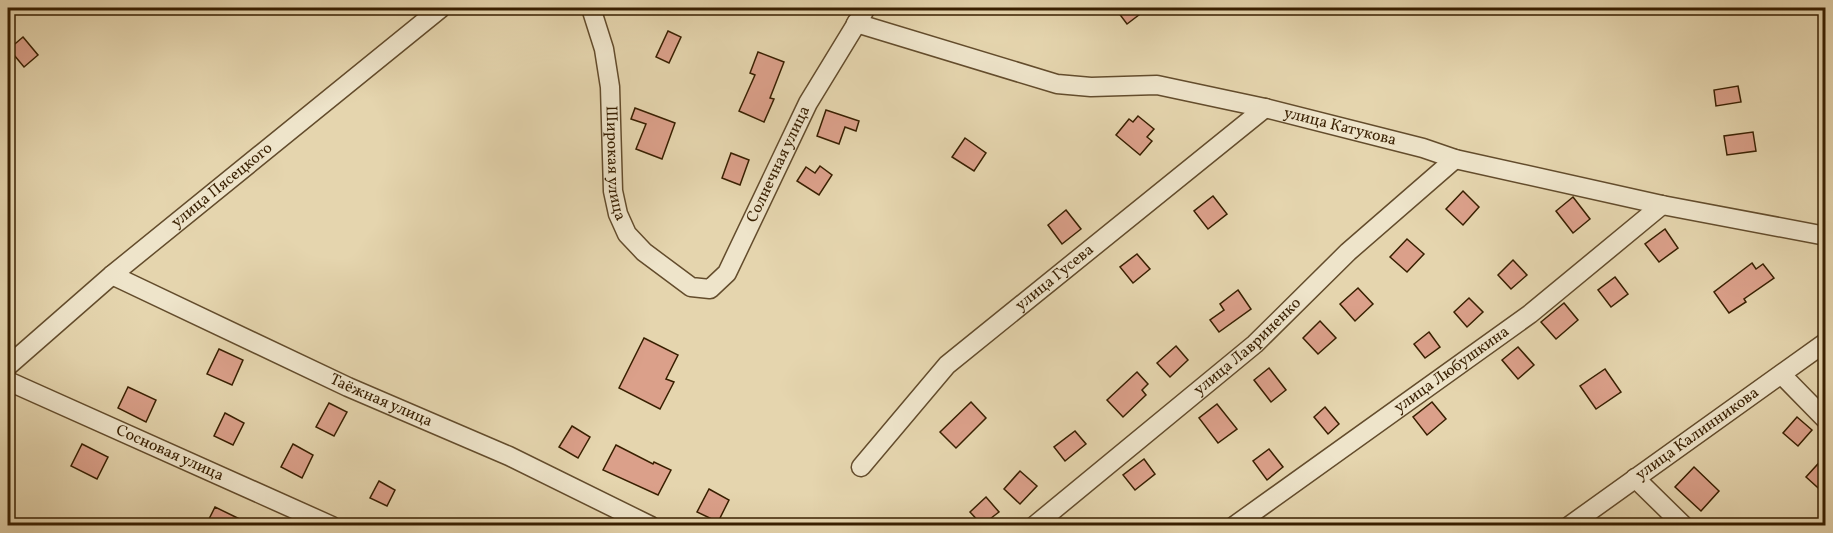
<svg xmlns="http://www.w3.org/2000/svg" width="1833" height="533" font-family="Vollkorn,serif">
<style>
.building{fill:#dba08a;stroke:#381f00;stroke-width:1.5}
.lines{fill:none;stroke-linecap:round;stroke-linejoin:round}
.minor-casing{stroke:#634c2c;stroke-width:21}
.minor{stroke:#eee4ca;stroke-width:18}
.labels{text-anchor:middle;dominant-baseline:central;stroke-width:4.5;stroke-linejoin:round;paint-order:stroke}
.street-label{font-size:16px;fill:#381f00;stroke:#eee4ca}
</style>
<rect width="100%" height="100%" fill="#e5d5ae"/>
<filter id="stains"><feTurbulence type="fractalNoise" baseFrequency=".00333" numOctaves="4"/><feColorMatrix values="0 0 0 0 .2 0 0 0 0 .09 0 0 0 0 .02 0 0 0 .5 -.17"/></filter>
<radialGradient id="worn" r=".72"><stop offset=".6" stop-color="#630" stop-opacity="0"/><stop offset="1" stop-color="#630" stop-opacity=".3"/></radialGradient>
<g class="building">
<polygon points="1115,8 1148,8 1127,24"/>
<polygon points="668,31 681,37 669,63 656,57"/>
<polygon points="23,37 38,55 24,67 9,49"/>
<polygon points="758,52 784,62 770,98 774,99 764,122 739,111 755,75 750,73"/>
<polygon points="1738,86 1741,102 1716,106 1714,90"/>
<polygon points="635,108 675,123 662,159 636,149 646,124 631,119"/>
<polygon points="826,110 859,121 856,131 845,127 839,144 817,136"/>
<polygon points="1138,116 1154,129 1147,137 1152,141 1140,155 1116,135 1129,119 1133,122"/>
<polygon points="1753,132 1756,151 1727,155 1724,136"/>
<polygon points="965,138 986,153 974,171 952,157"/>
<polygon points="731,153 749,160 740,185 722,178"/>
<polygon points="820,166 832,175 819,195 797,181 806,167 815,173"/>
<polygon points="1463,191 1479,207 1463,225 1446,209"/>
<polygon points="1213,196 1227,214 1208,229 1194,211"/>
<polygon points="1573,197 1590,219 1573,233 1556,211"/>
<polygon points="1066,210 1081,229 1062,244 1048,225"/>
<polygon points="1665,229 1678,248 1659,262 1645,244"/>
<polygon points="1407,239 1424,254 1407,272 1390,257"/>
<polygon points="1137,254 1150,269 1133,283 1120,267"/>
<polygon points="1513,260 1527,275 1511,289 1498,275"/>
<polygon points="1752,263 1756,269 1763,264 1774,278 1744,299 1746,302 1729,313 1714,292"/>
<polygon points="1615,277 1628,294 1611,307 1598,290"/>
<polygon points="1358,288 1373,304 1355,321 1340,304"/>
<polygon points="1238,290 1251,309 1219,332 1210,320 1224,310 1220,304"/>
<polygon points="1469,298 1483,312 1467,327 1454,312"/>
<polygon points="1564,303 1578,320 1556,339 1541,322"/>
<polygon points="1320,321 1336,338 1318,354 1303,338"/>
<polygon points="1429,332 1440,347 1425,358 1414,344"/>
<polygon points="644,338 678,355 666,379 674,382 660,409 619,388"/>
<polygon points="1176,346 1188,360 1170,377 1157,363"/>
<polygon points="1518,347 1534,365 1518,379 1502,360"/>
<polygon points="219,349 243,360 232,385 207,374"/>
<polygon points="1269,368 1286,390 1271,402 1254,380"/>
<polygon points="1605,369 1621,392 1596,409 1580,386"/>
<polygon points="1137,372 1148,384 1142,390 1146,395 1123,417 1107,400"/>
<polygon points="128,387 156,400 146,422 118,408"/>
<polygon points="971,402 986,418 956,448 940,432"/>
<polygon points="1432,402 1446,419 1427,435 1413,417"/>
<polygon points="329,403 347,412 334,436 316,427"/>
<polygon points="1217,404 1237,429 1218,443 1199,418"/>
<polygon points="1325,407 1339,424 1328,434 1314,417"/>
<polygon points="225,413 244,423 233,445 214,436"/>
<polygon points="1797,417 1812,430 1798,446 1783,433"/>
<polygon points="572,426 590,437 578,458 559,447"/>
<polygon points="1075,431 1086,444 1065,461 1054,447"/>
<polygon points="82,444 108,457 97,479 71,466"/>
<polygon points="293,444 313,455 302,478 281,467"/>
<polygon points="616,445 653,464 654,462 671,470 658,495 603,470"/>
<polygon points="1269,449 1283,467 1267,480 1253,461"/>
<polygon points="1826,455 1826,495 1806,477"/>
<polygon points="1144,459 1155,474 1135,490 1123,475"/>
<polygon points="1694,467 1719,491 1701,511 1675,487"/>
<polygon points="1020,471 1037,486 1020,504 1004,489"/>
<polygon points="379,481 395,490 387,506 370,498"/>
<polygon points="709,489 729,500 718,522 697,512"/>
<polygon points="986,497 999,512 982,525 970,512"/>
<polygon points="215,507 252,525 206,525"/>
</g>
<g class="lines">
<defs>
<g id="minor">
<path id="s1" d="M 591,8 L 604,49 L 610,87 L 613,191 L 618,214 L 627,234 L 644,252 L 691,287 L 710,289 L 727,273 L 808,103 L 866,8"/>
<path id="s2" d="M 856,23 L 1057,84 L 1091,87 L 1157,85 L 1265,108 L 1423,148 L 1455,159 L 1662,205 L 1826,236"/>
<path id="s3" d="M 112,275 L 348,387 L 509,456 L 651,526"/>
<path id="s4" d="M 8,366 L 112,275 L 441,8"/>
<polyline points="1782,375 1826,420"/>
<path id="s5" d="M 8,381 L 332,526"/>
<path id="s6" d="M 861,467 L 947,365 L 1265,108"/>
<polyline points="1635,478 1684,526"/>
<path id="s7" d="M 1034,526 L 1255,344 L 1348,252 L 1455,159"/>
<path id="s8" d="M 1234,526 L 1530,314 L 1662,205"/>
<path id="s9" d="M 1569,526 L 1826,342"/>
</g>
</defs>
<use href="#minor" class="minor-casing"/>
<use href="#minor" class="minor"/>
</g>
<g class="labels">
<g class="street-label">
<text stroke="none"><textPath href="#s2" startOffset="498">улица Катукова</textPath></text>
<text stroke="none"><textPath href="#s1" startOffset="158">Широкая улица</textPath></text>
<text stroke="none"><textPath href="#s1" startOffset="477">Солнечная улица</textPath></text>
<text stroke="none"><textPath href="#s4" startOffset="280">улица Пясецкого</textPath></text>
<text stroke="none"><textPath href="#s6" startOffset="272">улица Гусева</textPath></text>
<text stroke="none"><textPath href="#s7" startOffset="279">улица Лавриненко</textPath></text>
<text stroke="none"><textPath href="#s8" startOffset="268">улица Любушкина</textPath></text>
<text stroke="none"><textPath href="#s3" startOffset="297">Таёжная улица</textPath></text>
<text stroke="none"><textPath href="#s9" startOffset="158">улица Калинникова</textPath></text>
<text stroke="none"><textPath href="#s5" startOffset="177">Сосновая улица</textPath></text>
</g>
</g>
<rect width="1833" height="533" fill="none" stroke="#e5d5ae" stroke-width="30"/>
<rect x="9" y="9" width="1815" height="515" fill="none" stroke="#381f00" stroke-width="3"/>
<rect x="15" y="15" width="1803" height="503" fill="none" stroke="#381f00" stroke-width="1.5"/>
<rect width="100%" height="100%" filter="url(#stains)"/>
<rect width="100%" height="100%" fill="url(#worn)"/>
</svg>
